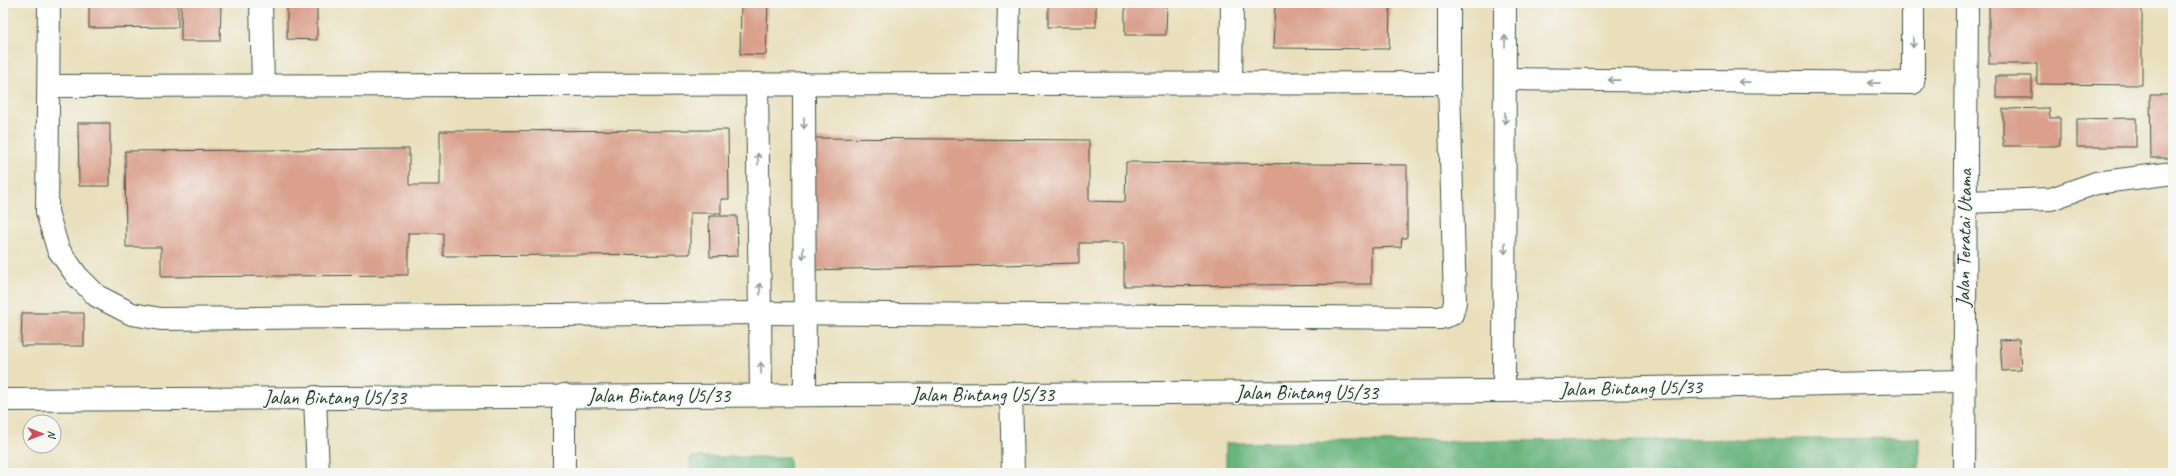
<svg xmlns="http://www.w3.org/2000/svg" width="2176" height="476" font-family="Caveat,sans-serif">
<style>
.forest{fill:#68b47d;stroke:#447858}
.building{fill:#daa08c}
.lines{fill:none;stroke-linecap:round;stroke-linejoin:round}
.minor-casing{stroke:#3d5548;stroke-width:24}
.minor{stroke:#fff;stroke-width:22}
.oneway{stroke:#8f9e9a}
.labels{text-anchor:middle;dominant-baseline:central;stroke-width:3;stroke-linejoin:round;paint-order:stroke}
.street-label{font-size:20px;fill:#1f3d34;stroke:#f6f6f2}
</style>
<rect width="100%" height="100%" fill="#f6f6f2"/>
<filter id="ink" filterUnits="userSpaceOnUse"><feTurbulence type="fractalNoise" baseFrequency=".025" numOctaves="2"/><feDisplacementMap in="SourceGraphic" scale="8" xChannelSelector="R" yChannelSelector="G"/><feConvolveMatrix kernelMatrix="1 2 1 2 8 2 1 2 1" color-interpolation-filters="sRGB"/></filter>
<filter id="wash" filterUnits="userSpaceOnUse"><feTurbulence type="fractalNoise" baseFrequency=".012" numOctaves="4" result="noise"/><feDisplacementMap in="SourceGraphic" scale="16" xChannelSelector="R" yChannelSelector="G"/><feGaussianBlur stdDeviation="0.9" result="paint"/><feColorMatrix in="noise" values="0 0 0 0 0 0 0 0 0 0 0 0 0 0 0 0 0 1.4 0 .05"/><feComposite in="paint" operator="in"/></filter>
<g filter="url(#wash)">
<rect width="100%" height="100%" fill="#e9dfbb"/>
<g class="forest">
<polygon points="1919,438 1919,473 1226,473 1226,443"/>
<polygon points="690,457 789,457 790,473 690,473"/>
</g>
<g id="blocks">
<g class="building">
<polygon points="89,3 178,3 178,27 89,28"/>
<polygon points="741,3 768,3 766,55 740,54"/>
<rect x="1048" y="3" width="48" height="24"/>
<polygon points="1125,3 1167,3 1166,35 1125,35"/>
<polygon points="1275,3 1390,3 1389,49 1273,48"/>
<polygon points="1989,3 2142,3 2142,85 2037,84 2037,64 1989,64"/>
<polygon points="181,4 221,4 220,41 181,41"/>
<polygon points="287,5 317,5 317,40 287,39"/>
<rect x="1996" y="76" width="36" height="22"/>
<polygon points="2150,95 2173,95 2173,158 2151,158"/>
<polygon points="2049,108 2050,118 2060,118 2060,146 2003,146 2003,109"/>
<polygon points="2136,118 2136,147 2077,147 2077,119"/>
<polygon points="78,123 110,123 110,186 79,186"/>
<polygon points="728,130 729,199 721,199 721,213 690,213 690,254 443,256 443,233 408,233 408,275 161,277 161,247 126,247 125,151 409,149 409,185 440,185 440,131"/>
<polygon points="808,138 1089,140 1089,201 1125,202 1126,162 1407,165 1407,238 1402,238 1401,247 1371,248 1371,284 1124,286 1124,243 1079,243 1079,263 811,270"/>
<polygon points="709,216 737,216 738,256 710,257"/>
<polygon points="22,313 84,313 84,346 21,346"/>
<polygon points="2019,339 2021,370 2002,371 2000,340"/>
</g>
</g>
</g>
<g filter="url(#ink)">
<use href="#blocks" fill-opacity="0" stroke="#3d5548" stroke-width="1"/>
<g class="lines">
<defs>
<g id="minor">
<polyline points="49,3 47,212 58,249 77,276 97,296 132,314 161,319 760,313 1440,318 1452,314 1455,302 1449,83 1449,3"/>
<polyline points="261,3 263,85"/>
<polyline points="1505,79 1913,83 1913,3"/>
<polyline points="1007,83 1009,3"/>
<polyline points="1231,83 1232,3"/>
<polyline points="757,84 761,394"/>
<polyline points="804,84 805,394"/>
<polyline points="49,86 1449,83"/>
<polyline points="1965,202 2051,199 2096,183 2173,173"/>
<polyline points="1504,391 1505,3"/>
<polyline points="1011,393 1013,473"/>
<polyline points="564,395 564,473"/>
<polyline points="315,397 318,473"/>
<polyline points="3,400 1504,391 1963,381"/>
<polyline points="1964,473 1967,3"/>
</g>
</defs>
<use href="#minor" class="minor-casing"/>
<use href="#minor" class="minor"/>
</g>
<defs><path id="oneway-shaft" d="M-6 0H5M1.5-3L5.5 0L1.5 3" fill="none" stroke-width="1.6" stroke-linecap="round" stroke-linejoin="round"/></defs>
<g class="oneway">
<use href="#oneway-shaft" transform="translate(1505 41) rotate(-90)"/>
<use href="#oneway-shaft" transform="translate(1913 42) rotate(90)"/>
<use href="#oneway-shaft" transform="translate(1614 80) rotate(-179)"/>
<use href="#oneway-shaft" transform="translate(1744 82) rotate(-179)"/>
<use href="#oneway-shaft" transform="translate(1874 83) rotate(-179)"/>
<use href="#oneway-shaft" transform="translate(1505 118) rotate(90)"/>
<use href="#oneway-shaft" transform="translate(804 123) rotate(90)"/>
<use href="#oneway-shaft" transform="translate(758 159) rotate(-91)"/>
<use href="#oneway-shaft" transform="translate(1505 248) rotate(90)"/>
<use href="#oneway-shaft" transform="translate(803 253) rotate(90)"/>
<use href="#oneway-shaft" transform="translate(760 289) rotate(-91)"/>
<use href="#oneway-shaft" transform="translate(761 368) rotate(-91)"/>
</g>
</g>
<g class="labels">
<g class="street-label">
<text transform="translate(1964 238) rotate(-89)">Jalan Teratai Utama</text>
<text transform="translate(1631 388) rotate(-1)">Jalan Bintang U5/33</text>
<text x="1307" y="392">Jalan Bintang U5/33</text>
<text x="983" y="394">Jalan Bintang U5/33</text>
<text x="659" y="395">Jalan Bintang U5/33</text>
<text x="335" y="397">Jalan Bintang U5/33</text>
</g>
</g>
<rect width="2176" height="476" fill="none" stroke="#f6f6f2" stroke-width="16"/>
<g transform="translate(42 434) rotate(90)"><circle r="19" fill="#f6f6f2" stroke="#a0aca6"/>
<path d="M0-3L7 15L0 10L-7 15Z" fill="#d1495b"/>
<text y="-6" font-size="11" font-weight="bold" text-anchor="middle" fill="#1f3d34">N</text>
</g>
</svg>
